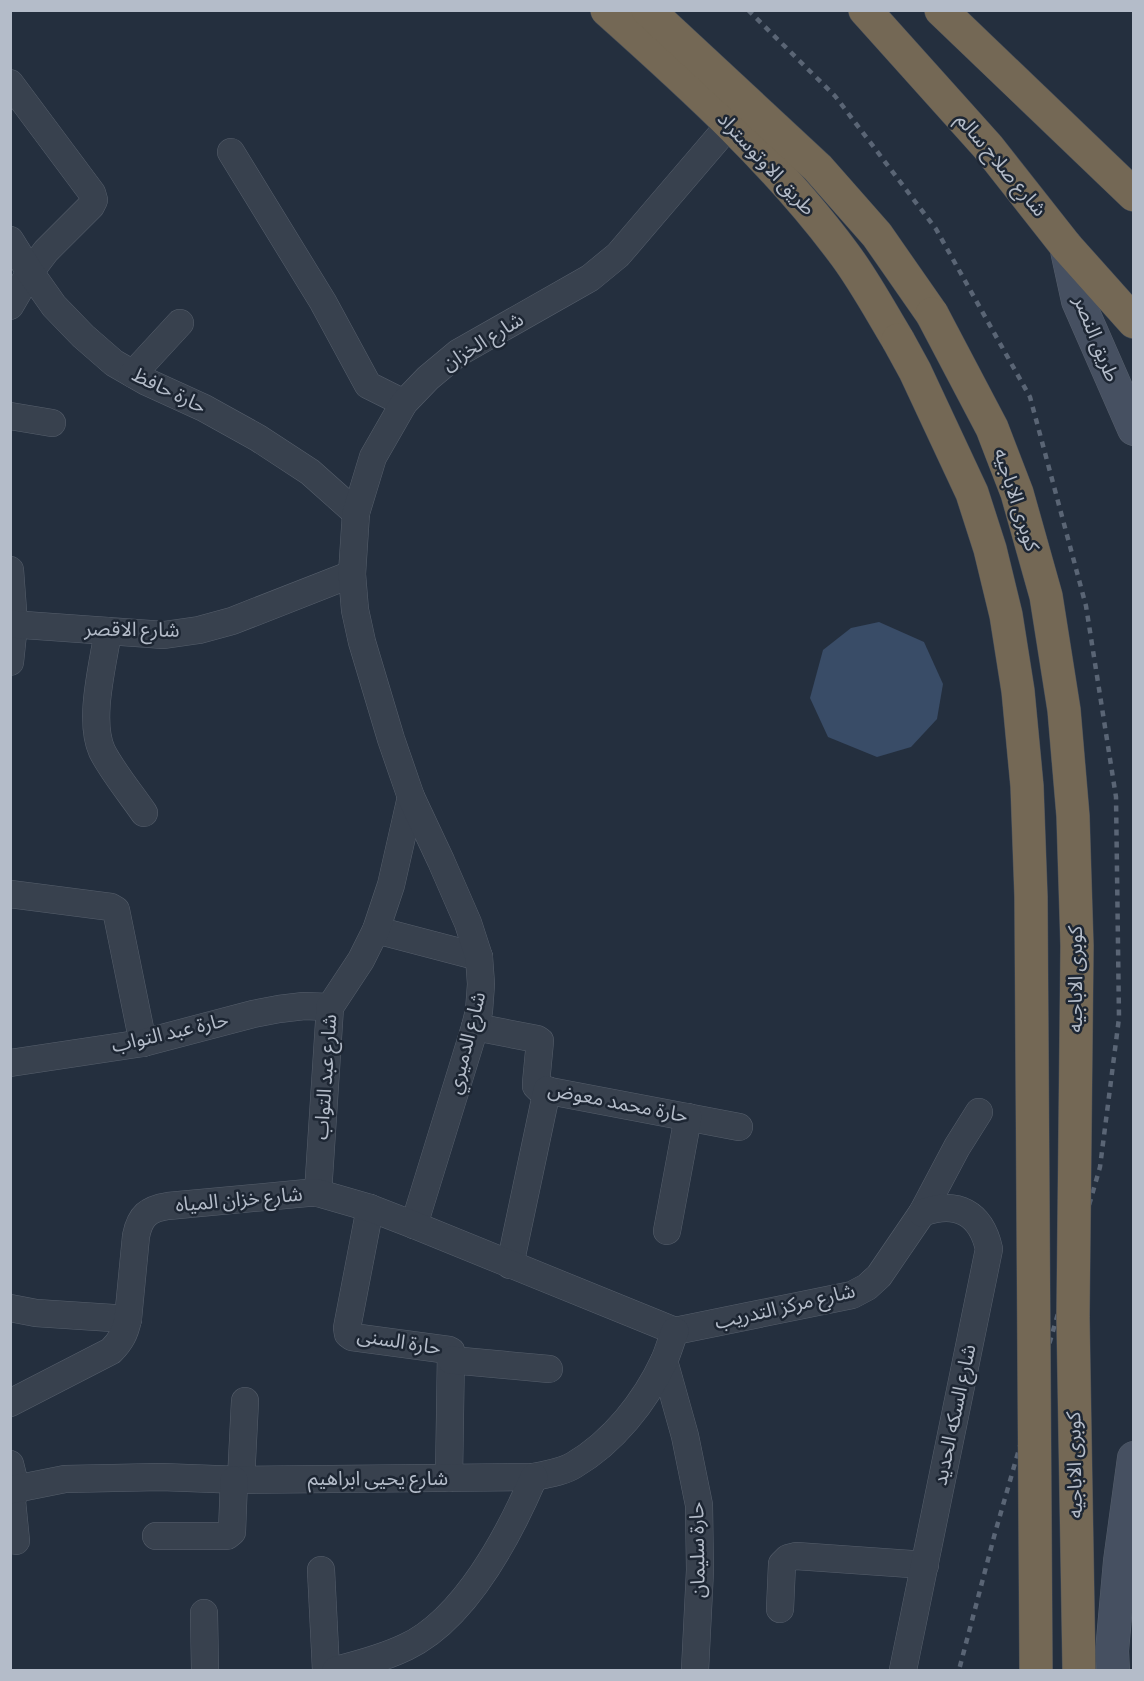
<svg xmlns="http://www.w3.org/2000/svg" width="1144" height="1681" font-family="'Source Sans 3','Noto Sans Arabic',sans-serif">
<style>
.water{fill:#394c67}
.lines{fill:none;stroke-linecap:round;stroke-linejoin:round}
.street-casing{stroke:#565f6c;stroke-width:28}
.secondary-casing{stroke:#565f6c;stroke-width:34}
.highway-casing{stroke:#434c59;stroke-width:34}
.street{stroke:#38414e;stroke-width:27}
.secondary{stroke:#465061;stroke-width:33}
.highway{stroke:#746855;stroke-width:33}
.rail{stroke:#5a6575;stroke-width:4.5;stroke-dasharray:6 6;stroke-linecap:butt}
.highway-bridge-casing{stroke:#434c59;stroke-width:34;stroke-linecap:butt}
.highway-bridge{stroke:#746855;stroke-width:33}
.labels{text-anchor:middle;dominant-baseline:central;stroke-width:5;stroke-linejoin:round;paint-order:stroke}
.street-label{font-size:20px;fill:#b4bcc9;stroke:#1d2633}
</style>
<rect width="100%" height="100%" fill="#242f3e"/>
<polygon class="water" points="879,622 924,642 943,684 937,719 911,747 877,757 828,737 810,698 823,650 851,628"/>
<g class="lines">
<defs>
<g id="street">
<polyline points="10,83 92,193 94,200 91,206 46,251 30,272 10,306"/>
<polyline points="231,152 323,302 368,385 404,403"/>
<polyline points="10,240 30,272 54,306 83,336 114,363 147,382 204,408 258,438 310,472 356,513"/>
<polyline points="133,374 180,323"/>
<polyline points="10,416 52,423"/>
<polyline points="10,570 14,624 10,662"/>
<polyline points="10,624 164,635 199,630 232,621 352,574"/>
<path d="M 108,631 C 103,665 88,720 102,751 C 112,771 131,794 144,813"/>
<polyline points="10,894 111,907 116,910 143,1043"/>
<polyline points="376,930 479,957"/>
<polyline points="475,1027 537,1039 540,1041 536,1083 536,1086 539,1089 739,1127"/>
<polyline points="10,1063 143,1043 253,1014 279,1009 304,1006 330,1007"/>
<polyline points="318,1193 330,1007 361,960 376,930 391,885 411,797"/>
<polyline points="370,1208 347,1328 348,1334 352,1337 449,1350 451,1351 449,1478"/>
<polyline points="414,1225 475,1027 479,1011 481,984 479,957 468,923 441,861 411,797 391,739 362,642 355,610 352,574 356,513 373,457 404,403 428,378 458,353 590,278 618,255 730,124"/>
<polyline points="667,1231 688,1117"/>
<polyline points="510,1265 547,1090"/>
<polyline points="10,1308 36,1313 128,1319"/>
<polyline points="675,1331 852,1295 867,1287 879,1276 922,1213 957,1147 979,1112"/>
<polyline points="451,1360 549,1369"/>
<polyline points="664,1361 685,1436 699,1505 700,1570 695,1670"/>
<path d="M 10,1403 L 111,1351 C 121,1341 125,1333 128,1319 L 136,1236 C 140,1216 148,1209 168,1206 L 307,1193 L 318,1193 L 370,1208 L 414,1225 L 675,1331"/>
<polyline points="10,1464 16,1488 12,1501 16,1541"/>
<polyline points="241,1480 245,1401"/>
<path d="M 10,1490 L 65,1479 L 161,1477 L 241,1480 L 534,1477 C 547,1474 563,1472 574,1465 C 613,1442 645,1402 664,1361 C 668,1352 671,1341 675,1331"/>
<polyline points="156,1536 227,1536 232,1532 234,1480"/>
<polyline points="321,1570 326,1670"/>
<polyline points="780,1609 782,1564 788,1558 796,1556 925,1565"/>
<polyline points="204,1613 205,1670"/>
<path d="M 336,1670 C 360,1664 383,1658 406,1647 C 465,1619 509,1535 534,1477"/>
<path d="M 903,1670 L 989,1249 C 981,1213 957,1200 922,1213"/>
</g>
<g id="secondary">
<polyline points="1066,246 1078,301 1134,429"/>
<polyline points="1113,1670 1112,1651 1120,1561 1134,1458"/>
</g>
<g id="highway">
<path d="M 607,10 C 692,86 777,163 845,255 C 865,282 881,312 898,340"/>
<polyline points="648,10 818,168 877,235 932,314"/>
<polyline points="865,10 988,147 1066,246 1134,322"/>
<polyline points="941,10 1134,195"/>
</g>
</defs>
<use href="#street" class="street-casing"/>
<use href="#secondary" class="secondary-casing"/>
<use href="#highway" class="highway-casing"/>
<use href="#street" class="street"/>
<use href="#secondary" class="secondary"/>
<use href="#highway" class="highway"/>
<polyline class="rail" points="748,10 835,96 936,229 1030,397 1086,606 1116,797 1119,1018 1100,1167 995,1533 959,1670"/>
<defs>
<g id="highway-bridge">
<polyline points="932,314 992,428 1017,493 1046,596 1064,710 1073,816 1077,946 1073,1317 1079,1670"/>
<polyline points="898,340 915,371 972,493 990,549 1006,615 1018,691 1027,786 1031,897 1036,1670"/>
</g>
</defs>
<use href="#highway-bridge" class="highway-bridge-casing"/>
<use href="#highway-bridge" class="highway-bridge"/>
</g>
<g class="labels">
<g class="street-label">
<text transform="translate(766 164) rotate(47)">طريق الاوتوستراد</text>
<text transform="translate(1001 165) rotate(50)">شارع صلاح سالم</text>
<text transform="translate(1096 339) rotate(68)">طريق النصر</text>
<text transform="translate(483 342) rotate(-32)">شارع الخزان</text>
<text transform="translate(169 391) rotate(26)">حارة حافظ</text>
<text transform="translate(1016 500) rotate(72)">كوبرى الاباجيه</text>
<text transform="translate(132 630) rotate(1)">شارع الاقصر</text>
<text transform="translate(1076 979) rotate(-90)">كوبرى الاباجيه</text>
<text transform="translate(170 1033) rotate(-13)">حارة عبد التواب</text>
<text transform="translate(467 1043) rotate(-76)">شارع الدميري</text>
<text transform="translate(326 1077) rotate(-86)">شارع عبد التواب</text>
<text transform="translate(618 1103) rotate(11)">حارة محمد معوض</text>
<text transform="translate(239 1200) rotate(-5)">شارع خزان المياه</text>
<text transform="translate(785 1307) rotate(-13)">شارع مركز التدريب</text>
<text transform="translate(399 1342) rotate(9)">حارة السنى</text>
<text transform="translate(955 1415) rotate(-78)">شارع السكه الحديد</text>
<text transform="translate(1075 1465) rotate(-91)">كوبرى الاباجيه</text>
<text x="378" y="1479">شارع يحيى ابراهيم</text>
<text transform="translate(698 1550) rotate(-91)">حارة سليمان</text>
</g>
</g>
<rect width="1144" height="1681" fill="none" stroke="#b4bcc9" stroke-width="24"/>
</svg>
